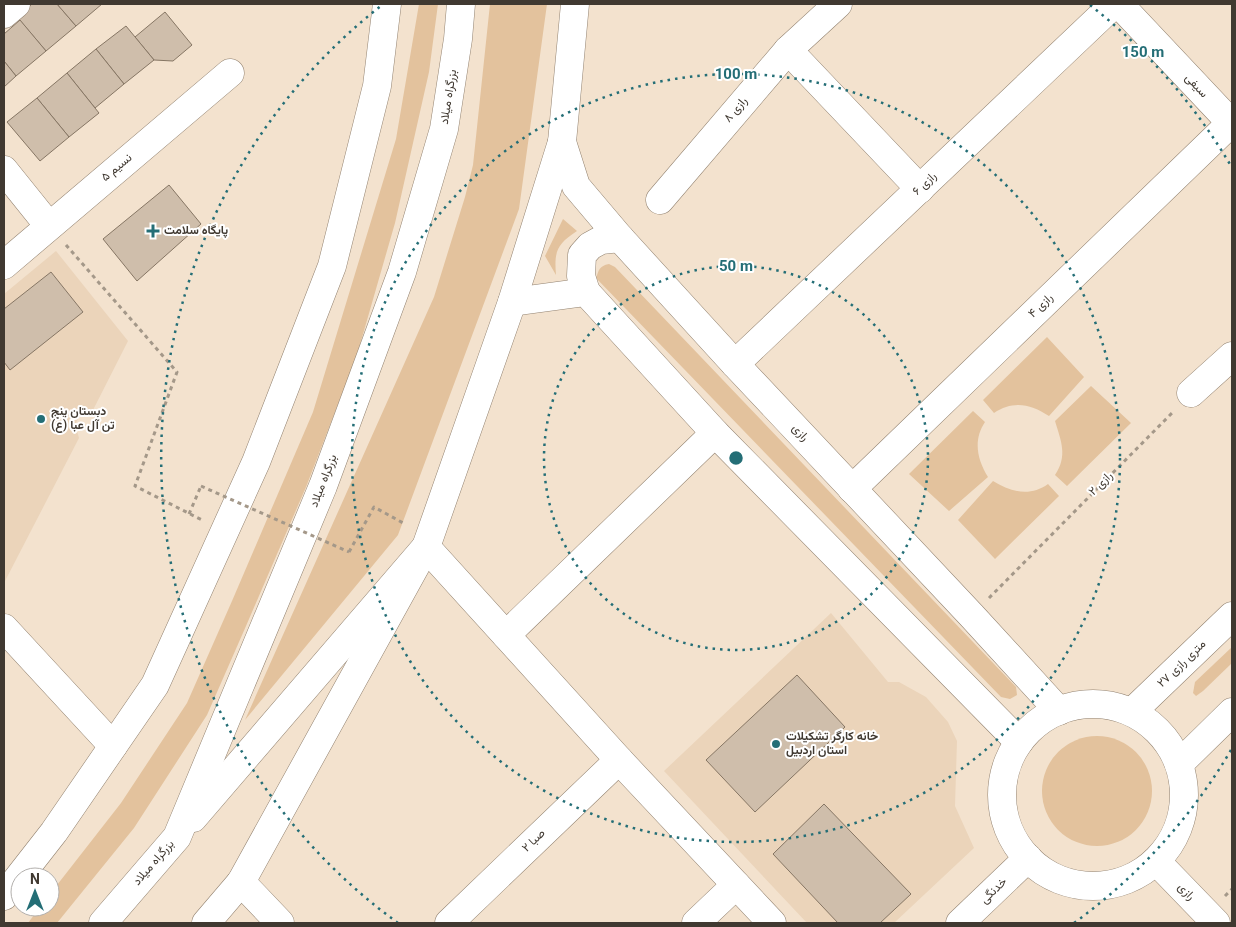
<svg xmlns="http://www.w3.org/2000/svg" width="1236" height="927" font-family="Georgia,Vazirmatn,serif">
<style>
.built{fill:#ebd4ba}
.green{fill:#e3c29d}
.building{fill:#cfbeab;stroke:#867664}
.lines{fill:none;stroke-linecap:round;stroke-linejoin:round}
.minor-casing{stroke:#928270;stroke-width:29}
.highway-casing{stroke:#928270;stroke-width:29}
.path{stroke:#a49889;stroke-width:3;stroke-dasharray:4 4;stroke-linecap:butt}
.minor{stroke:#fff;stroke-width:28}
.highway{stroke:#fff;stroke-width:28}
.path-bridge{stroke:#a49889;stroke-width:3;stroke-dasharray:4 4;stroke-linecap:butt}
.ring{fill:none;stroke:#246e76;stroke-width:2.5;stroke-dasharray:2.5 5}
.poi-dot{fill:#246e76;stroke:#fff;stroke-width:2}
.labels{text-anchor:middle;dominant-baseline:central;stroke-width:4;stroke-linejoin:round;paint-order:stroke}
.street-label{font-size:12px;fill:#403931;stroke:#fff}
.poi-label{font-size:12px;font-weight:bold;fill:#403931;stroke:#fff;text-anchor:start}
.centre{fill:#246e76;stroke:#fff;stroke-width:2.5}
.ring-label{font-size:15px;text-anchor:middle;font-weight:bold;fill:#246e76;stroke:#fff;stroke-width:4;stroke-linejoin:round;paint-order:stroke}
</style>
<rect width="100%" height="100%" fill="#f3e2ce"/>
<g class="built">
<polygon points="56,251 128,341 93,410 82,413 75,424 79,438 4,583 4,362 10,369 83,312 51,272 4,309 4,294"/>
<polygon points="831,613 888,682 899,682 926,697 948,722 957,741 955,806 974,848 894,923 807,923 664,771"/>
</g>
<g class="green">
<polygon points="419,4 438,4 429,72 395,223 357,355 306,487 246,626 207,715 134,828 57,923 28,923 40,907 50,907 50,894 121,803 187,703 232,601 313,412 396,139"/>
<polygon points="490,4 547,4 519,209 398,535 245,720 434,297 465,197 473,165"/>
<path d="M 563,219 L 577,231 C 557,244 554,251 556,275 L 545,256 Z"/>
<path d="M 609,264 L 615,267 L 1016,687 L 1017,695 L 1010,699 L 1001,697 L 596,278 C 599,270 599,266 609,264 Z"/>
<path d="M 1047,337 L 1084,377 L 1049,416 C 1031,404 1013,400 994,413 L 983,400 Z"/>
<path d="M 1091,386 L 1131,423 L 1067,486 L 1055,475 C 1068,456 1061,441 1055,421 Z"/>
<path d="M 973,411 L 985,422 C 973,440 977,459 988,477 L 949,511 L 909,474 Z"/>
<path d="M 993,481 C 1011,492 1030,497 1048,484 L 1059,496 L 995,559 L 958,520 Z"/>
<polygon points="1232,647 1232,663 1203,691 1196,696 1193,693 1195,682"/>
<circle cx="1097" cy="791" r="55"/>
</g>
<g class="building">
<polygon points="32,4 57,4 76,26 46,51 17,17"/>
<polygon points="57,4 102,4 76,26"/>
<polygon points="165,12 192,45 173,61 154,60 135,37"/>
<polygon points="20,20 46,51 16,76 4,61 4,34"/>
<polygon points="126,26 154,60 124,84 96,49"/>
<polygon points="96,49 124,84 95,108 67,73"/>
<polygon points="4,61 16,76 4,87"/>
<polygon points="67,73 99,113 69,137 37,98"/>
<polygon points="37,98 69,137 40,161 7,122"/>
<polygon points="169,185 201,224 137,281 103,239"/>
<polygon points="51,272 83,312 10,370 4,362 4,309"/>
<polygon points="797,675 845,727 755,812 706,760"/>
<polygon points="824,804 911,894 880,923 838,923 773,854"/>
</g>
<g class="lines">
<defs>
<g id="minor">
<polyline points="1119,4 1232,124"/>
<polyline points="4,14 16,4"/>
<polyline points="788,50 920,189"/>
<polyline points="562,142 576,186 620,238 735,364 972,616 1059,711"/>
<polyline points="4,170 49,226"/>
<polyline points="660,200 788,50 838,4"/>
<polyline points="4,265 230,73"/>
<polyline points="586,292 581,276 582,255 590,246 601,240 620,238"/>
<polyline points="512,302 586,292 715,433 1019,742"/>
<polyline points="735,364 1114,4"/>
<polyline points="1191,393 1232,356"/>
<polyline points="852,489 1232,122"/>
<polyline points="426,547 619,760 772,923"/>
<polyline points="4,628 113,746"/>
<polyline points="506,635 715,433"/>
<circle cx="1093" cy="795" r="91"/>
<polyline points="1132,712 1232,616"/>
<polyline points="1179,764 1232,712"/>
<polyline points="1156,861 1216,923"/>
<polyline points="241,882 280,923"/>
<polyline points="206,923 241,882 426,547 512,302 562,142 575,4"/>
<polyline points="449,923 619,760"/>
<polyline points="696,923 736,885"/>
<polyline points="960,923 1028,858"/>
</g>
<g id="highway">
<polyline points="193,818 426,547"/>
<polyline points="4,896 54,832 155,685 256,462 332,266 377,86 387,4"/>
<polyline points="103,923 177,837 323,486 402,272 444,129 458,39 461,4"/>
</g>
</defs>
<use href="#minor" class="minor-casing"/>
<use href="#highway" class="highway-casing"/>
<g class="path">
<polyline points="66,245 177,372 135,486 202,520"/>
<polyline points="189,514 201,486"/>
<polyline points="349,552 374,507 405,524"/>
<polyline points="989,598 1173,412"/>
<polyline points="1225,896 1232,889"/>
</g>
<use href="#minor" class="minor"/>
<use href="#highway" class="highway"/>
<polyline class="path-bridge" points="201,486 349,552"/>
</g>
<g class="ring">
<circle cx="736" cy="458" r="192"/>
<circle cx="736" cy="458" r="384"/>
<path d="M1231 750A575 575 0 0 1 1074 923M398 923A575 575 0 0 1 382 5M1090 5A575 575 0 0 1 1231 166"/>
</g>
<g class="poi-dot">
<path d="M150.5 223.5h5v5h5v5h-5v5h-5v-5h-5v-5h5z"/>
<circle cx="41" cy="419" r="5"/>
<circle cx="776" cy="744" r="5"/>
</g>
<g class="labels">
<g class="street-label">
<text transform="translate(1196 86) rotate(47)">سیفی</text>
<text transform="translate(449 97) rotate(-81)">بزرگراه میلاد</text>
<text transform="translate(736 110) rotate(-50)">رازی ۸</text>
<text transform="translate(117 168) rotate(-40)">نسیم ۵</text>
<text transform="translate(925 184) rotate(-44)">رازی ۶</text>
<text transform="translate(1041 306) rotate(-44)">رازی ۴</text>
<text transform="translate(800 433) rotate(47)">رازی</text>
<text transform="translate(324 481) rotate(-69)">بزرگراه میلاد</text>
<text transform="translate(1101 484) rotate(-45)">رازی ۲</text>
<text transform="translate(1182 664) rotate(-44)">۲۷ متری رازی</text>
<text transform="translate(534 841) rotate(-44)">صبا ۲</text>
<text transform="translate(154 863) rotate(-49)">بزرگراه میلاد</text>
<text transform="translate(994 891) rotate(-44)">خدنگی</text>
<text transform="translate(1186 892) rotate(46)">رازی</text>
</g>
<g class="poi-label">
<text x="164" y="231">پایگاه سلامت</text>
<text x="51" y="412">دبستان پنج<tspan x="51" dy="14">تن آل عبا (ع)</tspan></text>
<text x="786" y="737">خانه کارگر تشکیلات<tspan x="786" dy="14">استان اردبیل</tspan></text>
</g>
</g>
<circle cx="736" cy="458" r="8" class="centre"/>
<g class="ring-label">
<text x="1143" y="57">150 m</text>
<text x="736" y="79">100 m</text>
<text x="736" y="271">50 m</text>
</g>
<rect width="1236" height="927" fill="none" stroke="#403931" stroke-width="10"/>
<g transform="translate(35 892)"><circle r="24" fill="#ffffff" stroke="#b3b0ad"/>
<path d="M0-4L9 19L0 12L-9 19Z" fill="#246e76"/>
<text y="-8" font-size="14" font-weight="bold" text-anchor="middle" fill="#403931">N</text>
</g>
</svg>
